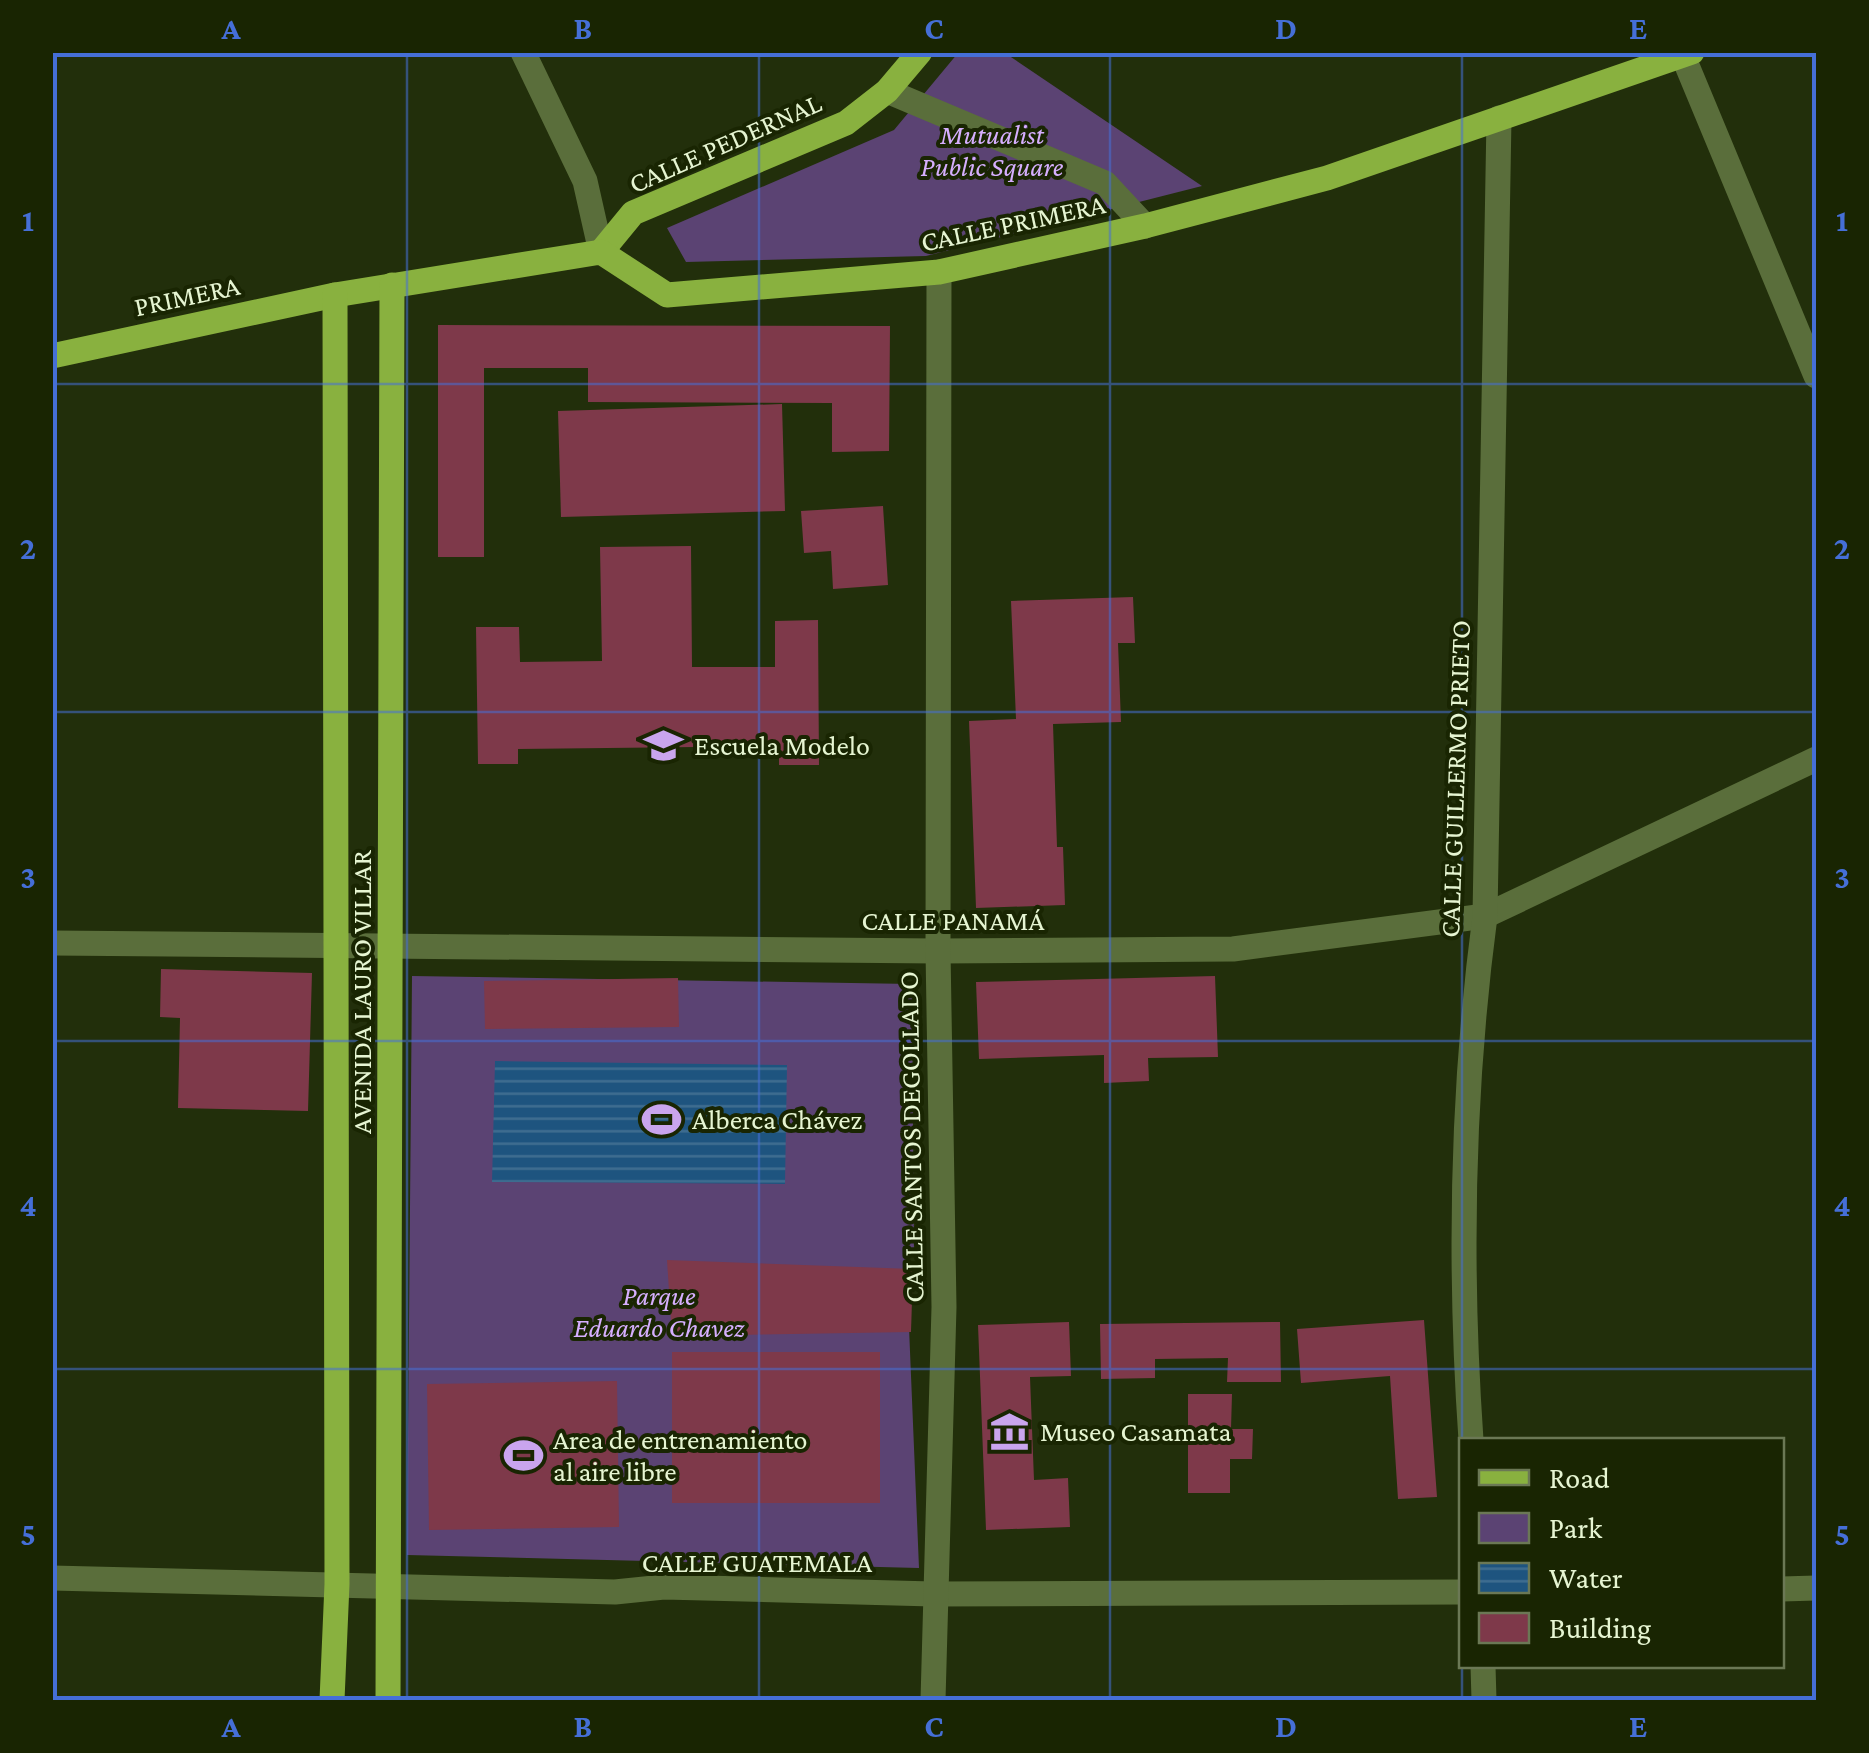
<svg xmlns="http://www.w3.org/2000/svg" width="1869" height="1753" font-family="'Crimson Pro',serif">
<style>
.green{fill:#5b4373}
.water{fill:url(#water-rules)}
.building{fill:#7e394a}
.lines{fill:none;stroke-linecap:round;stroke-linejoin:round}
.minor{stroke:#5a6e3b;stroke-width:25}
.major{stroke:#89b13f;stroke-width:25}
.grid{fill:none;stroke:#456fd7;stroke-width:2.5;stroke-opacity:0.55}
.labels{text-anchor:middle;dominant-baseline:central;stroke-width:8;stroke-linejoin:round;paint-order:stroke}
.park-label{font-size:28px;font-style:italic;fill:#d6affe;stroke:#192502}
.street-label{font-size:28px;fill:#e6f5d2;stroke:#192502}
.poi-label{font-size:28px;fill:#e6f5d2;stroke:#192502;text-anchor:start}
.neatline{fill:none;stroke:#456fd7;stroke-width:4}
.grid-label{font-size:32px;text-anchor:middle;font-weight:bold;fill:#456fd7}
</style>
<defs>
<pattern id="water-rules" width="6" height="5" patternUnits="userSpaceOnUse" patternTransform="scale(2.5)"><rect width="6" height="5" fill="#1e547f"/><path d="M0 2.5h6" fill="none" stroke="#3f6d90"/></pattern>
</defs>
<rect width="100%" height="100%" fill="#222f0b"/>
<g class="green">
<polygon points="958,53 1005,53 1202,186 926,256 686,262 667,228 894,130"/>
<polygon points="412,976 912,984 914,1254 906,1255 919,1568 407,1555"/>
</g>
<polygon class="water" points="495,1061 787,1065 785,1184 492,1182"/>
<g class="building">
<polygon points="438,325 890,326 889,451 832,452 832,403 588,402 588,368 484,368 484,557 438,557"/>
<polygon points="782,404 785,511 561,517 558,411"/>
<polygon points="883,506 888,585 833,589 831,551 804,553 801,511"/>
<polygon points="691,546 692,667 775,667 775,621 818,620 819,765 779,765 779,746 518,749 518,764 478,764 476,627 519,627 520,662 602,661 600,547"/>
<polygon points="1133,597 1135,643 1118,643 1121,722 1053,724 1057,847 1063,847 1065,905 976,908 969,721 1016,719 1011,601"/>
<polygon points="161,969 312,973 308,1111 178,1108 180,1018 160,1017"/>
<polygon points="1215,976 1218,1057 1148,1058 1149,1081 1104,1083 1104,1055 979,1059 976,982"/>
<polygon points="678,978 679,1027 485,1029 484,981"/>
<polygon points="667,1260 913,1269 911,1332 672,1336"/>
<polygon points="1424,1320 1437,1497 1398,1499 1390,1376 1301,1383 1297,1329"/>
<polygon points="1069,1322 1071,1376 1030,1377 1034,1480 1068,1478 1070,1527 986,1530 978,1325"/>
<polygon points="1280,1322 1281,1382 1227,1382 1228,1358 1155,1359 1155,1378 1101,1379 1100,1324"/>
<rect x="672" y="1352" width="208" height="151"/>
<polygon points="617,1381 619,1527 429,1530 427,1384"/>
<polygon points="1188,1394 1232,1394 1231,1429 1253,1429 1252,1459 1230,1459 1230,1493 1188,1493"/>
</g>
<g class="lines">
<g class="minor">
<polyline points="523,52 585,181 601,252"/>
<polyline points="1683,56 1816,376"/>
<polyline points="887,91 1105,183 1145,226"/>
<polyline points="52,943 938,951 1233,949 1485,916 1816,759"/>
<path d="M 1471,1440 C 1459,1267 1462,1089 1485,916 L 1499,118"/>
<polyline points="52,1578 615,1592 664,1587 933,1594 1462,1592"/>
<polyline points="1782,1589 1816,1588"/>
<polyline points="1483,1666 1484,1700"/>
<polyline points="933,1700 944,1307 938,951 939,272"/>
</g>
<g class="major">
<polyline points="601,252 633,213 846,123 887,91 920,52"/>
<polyline points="52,356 335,295 601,252 667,295 939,272 1145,226 1327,178 1692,52"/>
<polyline points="332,1700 337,1584 335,295"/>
<polyline points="388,1700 392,285"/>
</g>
</g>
<path class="grid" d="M 407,52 L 407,1700M 759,52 L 759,1700M 1110,52 L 1110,1700M 1462,52 L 1462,1440M 52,384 L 1816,384M 52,712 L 1816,712M 52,1041 L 1816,1041M 52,1369 L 1816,1369M 1462,1666 L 1462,1700"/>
<defs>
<symbol id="school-bare" viewBox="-9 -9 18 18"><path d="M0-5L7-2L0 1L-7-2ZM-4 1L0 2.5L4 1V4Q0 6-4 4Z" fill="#c9a5ee" stroke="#192502" stroke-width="2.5" paint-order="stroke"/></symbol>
<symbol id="stadium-bare" viewBox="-9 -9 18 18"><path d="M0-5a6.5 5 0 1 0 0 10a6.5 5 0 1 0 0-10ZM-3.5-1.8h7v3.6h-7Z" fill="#c9a5ee" stroke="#192502" stroke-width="2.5" paint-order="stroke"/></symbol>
<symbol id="museum-bare" viewBox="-9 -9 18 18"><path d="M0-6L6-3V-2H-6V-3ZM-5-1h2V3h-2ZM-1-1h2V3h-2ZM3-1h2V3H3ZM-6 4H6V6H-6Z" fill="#c9a5ee" stroke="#192502" stroke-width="2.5" paint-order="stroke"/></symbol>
</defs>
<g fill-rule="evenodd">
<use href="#school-bare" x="636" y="718" width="55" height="55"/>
<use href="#stadium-bare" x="634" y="1092" width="55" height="55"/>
<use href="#museum-bare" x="982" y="1404" width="55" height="55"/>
<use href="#stadium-bare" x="496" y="1428" width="55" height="55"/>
</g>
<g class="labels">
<g class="park-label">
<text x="992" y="134">Mutualist<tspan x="992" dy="32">Public Square</tspan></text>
<text x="659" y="1295">Parque<tspan x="659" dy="32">Eduardo Chavez</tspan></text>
</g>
<g class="street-label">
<text transform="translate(725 143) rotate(-24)">CALLE PEDERNAL</text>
<text transform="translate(1013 223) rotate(-12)">CALLE PRIMERA</text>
<text transform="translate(187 296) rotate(-12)">PRIMERA</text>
<text transform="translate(1455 779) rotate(-88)">CALLE GUILLERMO PRIETO</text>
<text x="953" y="920">CALLE PANAMÁ</text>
<text transform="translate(361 992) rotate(-90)">AVENIDA LAURO VILLAR</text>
<text transform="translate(911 1137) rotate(-91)">CALLE SANTOS DEGOLLADO</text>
<text x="757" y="1562">CALLE GUATEMALA</text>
</g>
<g class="poi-label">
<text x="694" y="745">Escuela Modelo</text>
<text x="692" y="1119">Alberca Chávez</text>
<text x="1040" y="1431">Museo Casamata</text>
<text x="553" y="1439">Area de entrenamiento<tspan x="553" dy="32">al aire libre</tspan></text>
</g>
</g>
<rect width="1869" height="1753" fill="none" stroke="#192502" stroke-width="110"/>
<rect x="1459" y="1438" width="325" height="230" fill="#192502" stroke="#6b7855" stroke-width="2.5"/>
<rect x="1479" y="1470" width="50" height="15" fill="#89b13f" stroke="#6b7855" stroke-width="2.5"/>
<text x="1549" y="1488" font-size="30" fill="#e6f5d2">Road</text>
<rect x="1479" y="1513" width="50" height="30" fill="#5b4373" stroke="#6b7855" stroke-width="2.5"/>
<text x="1549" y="1538" font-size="30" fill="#e6f5d2">Park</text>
<rect x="1479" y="1563" width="50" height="30" fill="url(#water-rules)" stroke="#6b7855" stroke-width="2.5"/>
<text x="1549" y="1588" font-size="30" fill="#e6f5d2">Water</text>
<rect x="1479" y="1613" width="50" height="30" fill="#7e394a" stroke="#6b7855" stroke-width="2.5"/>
<text x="1549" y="1638" font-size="30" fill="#e6f5d2">Building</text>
<rect x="55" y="55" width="1759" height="1643" class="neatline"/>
<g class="grid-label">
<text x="231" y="39">A</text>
<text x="583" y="39">B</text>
<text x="934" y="39">C</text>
<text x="1286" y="39">D</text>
<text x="1638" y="39">E</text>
<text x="28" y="231">1</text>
<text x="1842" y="231">1</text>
<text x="28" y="559">2</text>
<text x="1842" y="559">2</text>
<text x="28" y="888">3</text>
<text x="1842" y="888">3</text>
<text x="28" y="1216">4</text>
<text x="1842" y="1216">4</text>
<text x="28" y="1545">5</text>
<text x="1842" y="1545">5</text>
<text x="231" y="1737">A</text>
<text x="583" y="1737">B</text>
<text x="934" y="1737">C</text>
<text x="1286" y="1737">D</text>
<text x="1638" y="1737">E</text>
</g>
</svg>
